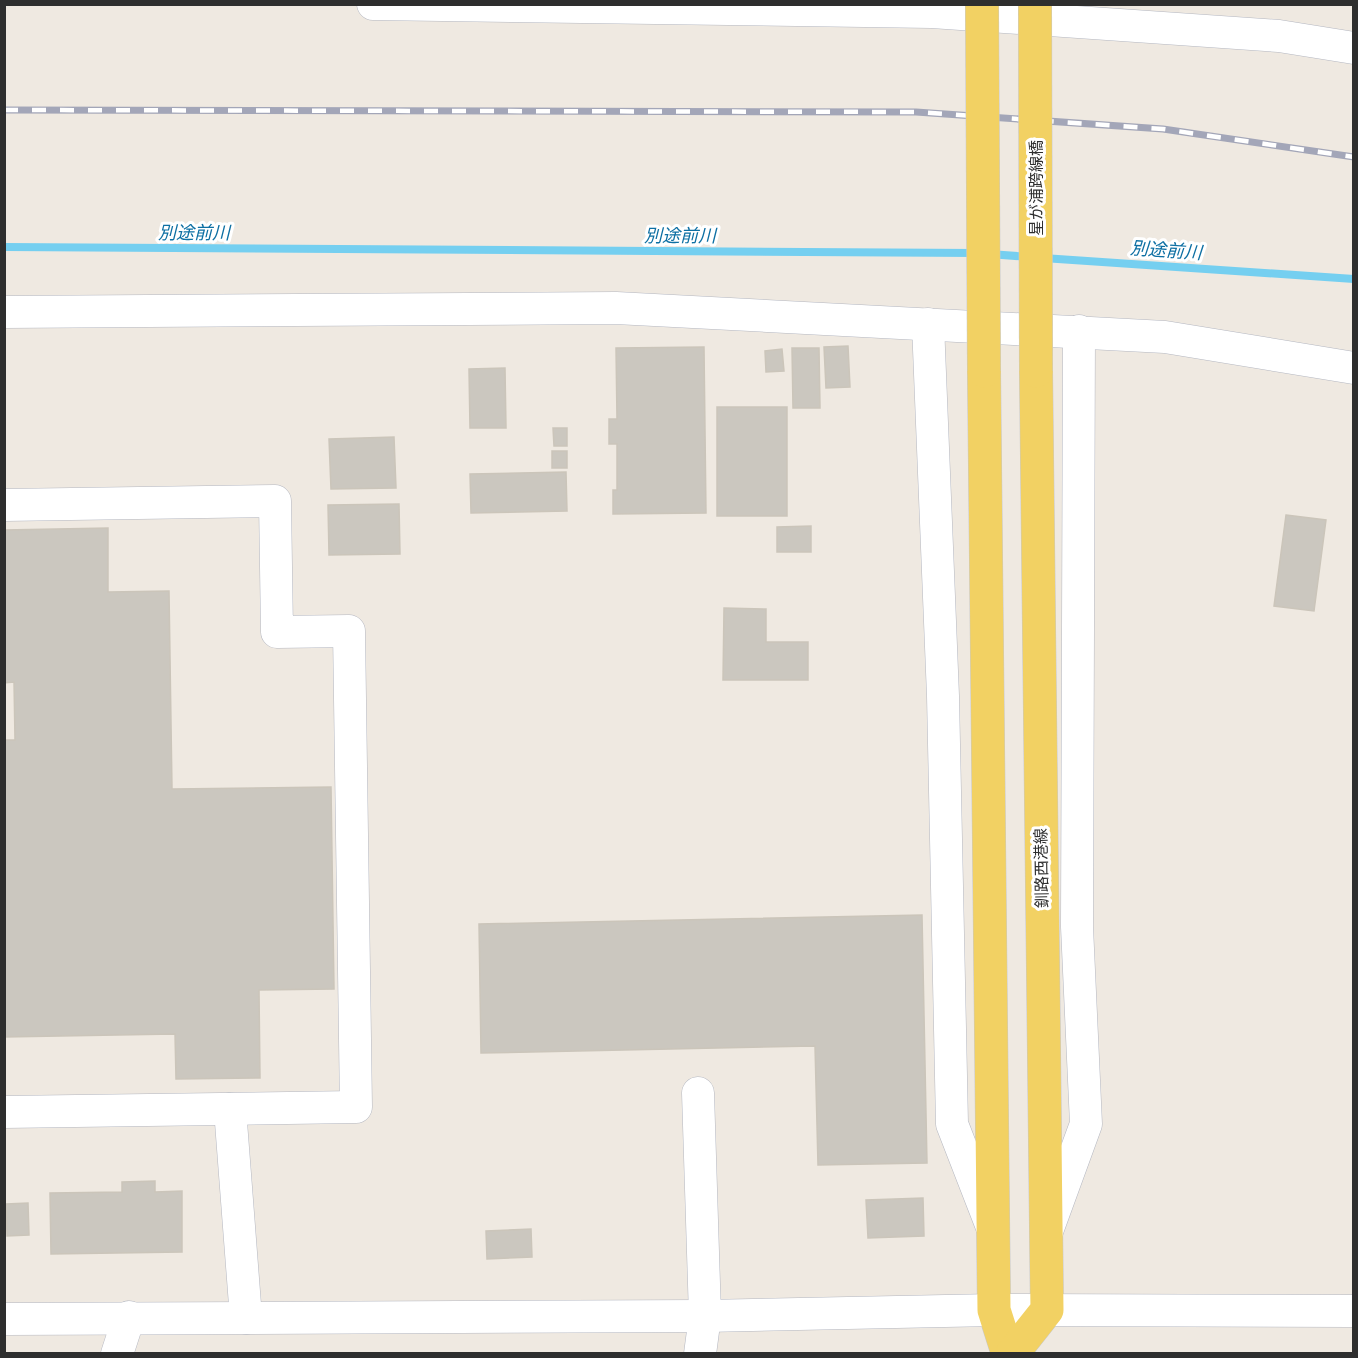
<svg xmlns="http://www.w3.org/2000/svg" width="1358" height="1358" font-family="Mulish,'Noto Sans JP',sans-serif">
<style>
.lines{fill:none;stroke-linecap:round;stroke-linejoin:round}
.stream{stroke:#75cff0;stroke-width:8}
.building{fill:#cbc7bf;stroke:#cbc5ba;stroke-width:1.5}
.minor-casing{stroke:#b4b7c1;stroke-width:33}
.major-casing{stroke:#c9c9c9;stroke-width:34}
.minor{stroke:#fff;stroke-width:32}
.major{stroke:#f2d163;stroke-width:33}
.rail-casing{stroke:#a3a6b8;stroke-width:7}
.rail{stroke:#fff;stroke-width:4.5;stroke-dasharray:14;stroke-linecap:butt}
.major-bridge-casing{stroke:#c9c9c9;stroke-width:34;stroke-linecap:butt}
.major-bridge{stroke:#f2d163;stroke-width:33}
.labels{text-anchor:middle;dominant-baseline:central;stroke-width:6;stroke-linejoin:round;paint-order:stroke}
.street-label{font-size:16px;fill:#2e2e2e;stroke:#fff}
.water-label{font-size:18px;font-style:italic;fill:#0d6fa3;stroke:#fff}
</style>
<rect width="100%" height="100%" fill="#efe9e1"/>
<g class="lines">
<g class="stream">
<polyline points="4,247 976,253"/>
<polyline points="989,254 1030,257"/>
<polyline points="1043,258 1354,279"/>
</g>
</g>
<g class="building">
<polygon points="848,346 850,387 826,388 824,347"/>
<polygon points="704,347 706,513 613,514 613,490 617,490 617,444 609,444 609,419 617,419 616,348"/>
<polygon points="792,348 819,348 820,408 793,408"/>
<polygon points="782,349 784,371 766,372 765,351"/>
<polygon points="505,368 506,428 470,428 469,369"/>
<rect x="717" y="407" width="70" height="109"/>
<polygon points="553,428 567,428 567,446 554,446"/>
<polygon points="394,437 396,488 331,489 329,439"/>
<rect x="552" y="451" width="15" height="17"/>
<polygon points="566,472 567,511 471,513 470,474"/>
<polygon points="399,504 400,554 329,555 328,505"/>
<polygon points="1286,515 1326,520 1314,611 1274,606"/>
<polygon points="811,526 811,552 777,552 777,527"/>
<polygon points="108,528 108,592 169,591 172,789 331,787 334,989 259,990 260,1078 176,1079 175,1034 4,1037 4,740 15,740 14,682 4,683 4,530"/>
<polygon points="724,608 766,609 766,642 808,642 808,680 723,680"/>
<polygon points="922,915 927,1163 818,1165 815,1046 481,1053 479,924"/>
<polygon points="155,1181 155,1192 182,1191 182,1252 51,1254 50,1193 122,1192 122,1182"/>
<polygon points="923,1198 924,1236 868,1238 866,1200"/>
<polygon points="28,1203 29,1235 7,1236 6,1204"/>
<polygon points="531,1229 532,1257 487,1259 486,1231"/>
</g>
<g class="lines">
<defs>
<g id="minor">
<polyline points="373,4 932,12 1279,36 1354,48"/>
<polyline points="4,312 616,308 1165,337 1354,368"/>
<polyline points="928,324 943,696 952,1124 992,1227"/>
<polyline points="4,505 275,501 277,632 349,631 356,1107 4,1112"/>
<polyline points="698,1093 705,1316 700,1354"/>
<polyline points="230,1109 246,1318"/>
<polyline points="1047,1231 1086,1124 1077,927 1079,331"/>
<polyline points="4,1319 705,1316 994,1310 1354,1311"/>
<polyline points="117,1354 129,1317"/>
</g>
<g id="major">
<polyline points="984,371 994,1310 1008,1354"/>
<polyline points="1012,1354 1047,1310 1036,371"/>
</g>
</defs>
<use href="#minor" class="minor-casing"/>
<use href="#major" class="major-casing"/>
<use href="#minor" class="minor"/>
<use href="#major" class="major"/>
<defs>
<polyline id="rail" points="4,110 916,112 1163,129 1354,157"/>
</defs>
<use href="#rail" class="rail-casing"/>
<use href="#rail" class="rail"/>
<defs>
<g id="major-bridge">
<polyline points="982,4 984,371"/>
<polyline points="1035,4 1036,371"/>
</g>
</defs>
<use href="#major-bridge" class="major-bridge-casing"/>
<use href="#major-bridge" class="major-bridge"/>
</g>
<g class="labels">
<g class="street-label">
<text transform="translate(1036 188) rotate(-90)">星が浦跨線橋</text>
<text transform="translate(1041 868) rotate(-91)">釧路西港線</text>
</g>
<g class="water-label">
<text x="194" y="232">別途前川</text>
<text x="680" y="235">別途前川</text>
<text transform="translate(1166 250) rotate(4)">別途前川</text>
</g>
</g>
<rect width="1358" height="1358" fill="none" stroke="#2e2e2e" stroke-width="12"/>
</svg>
